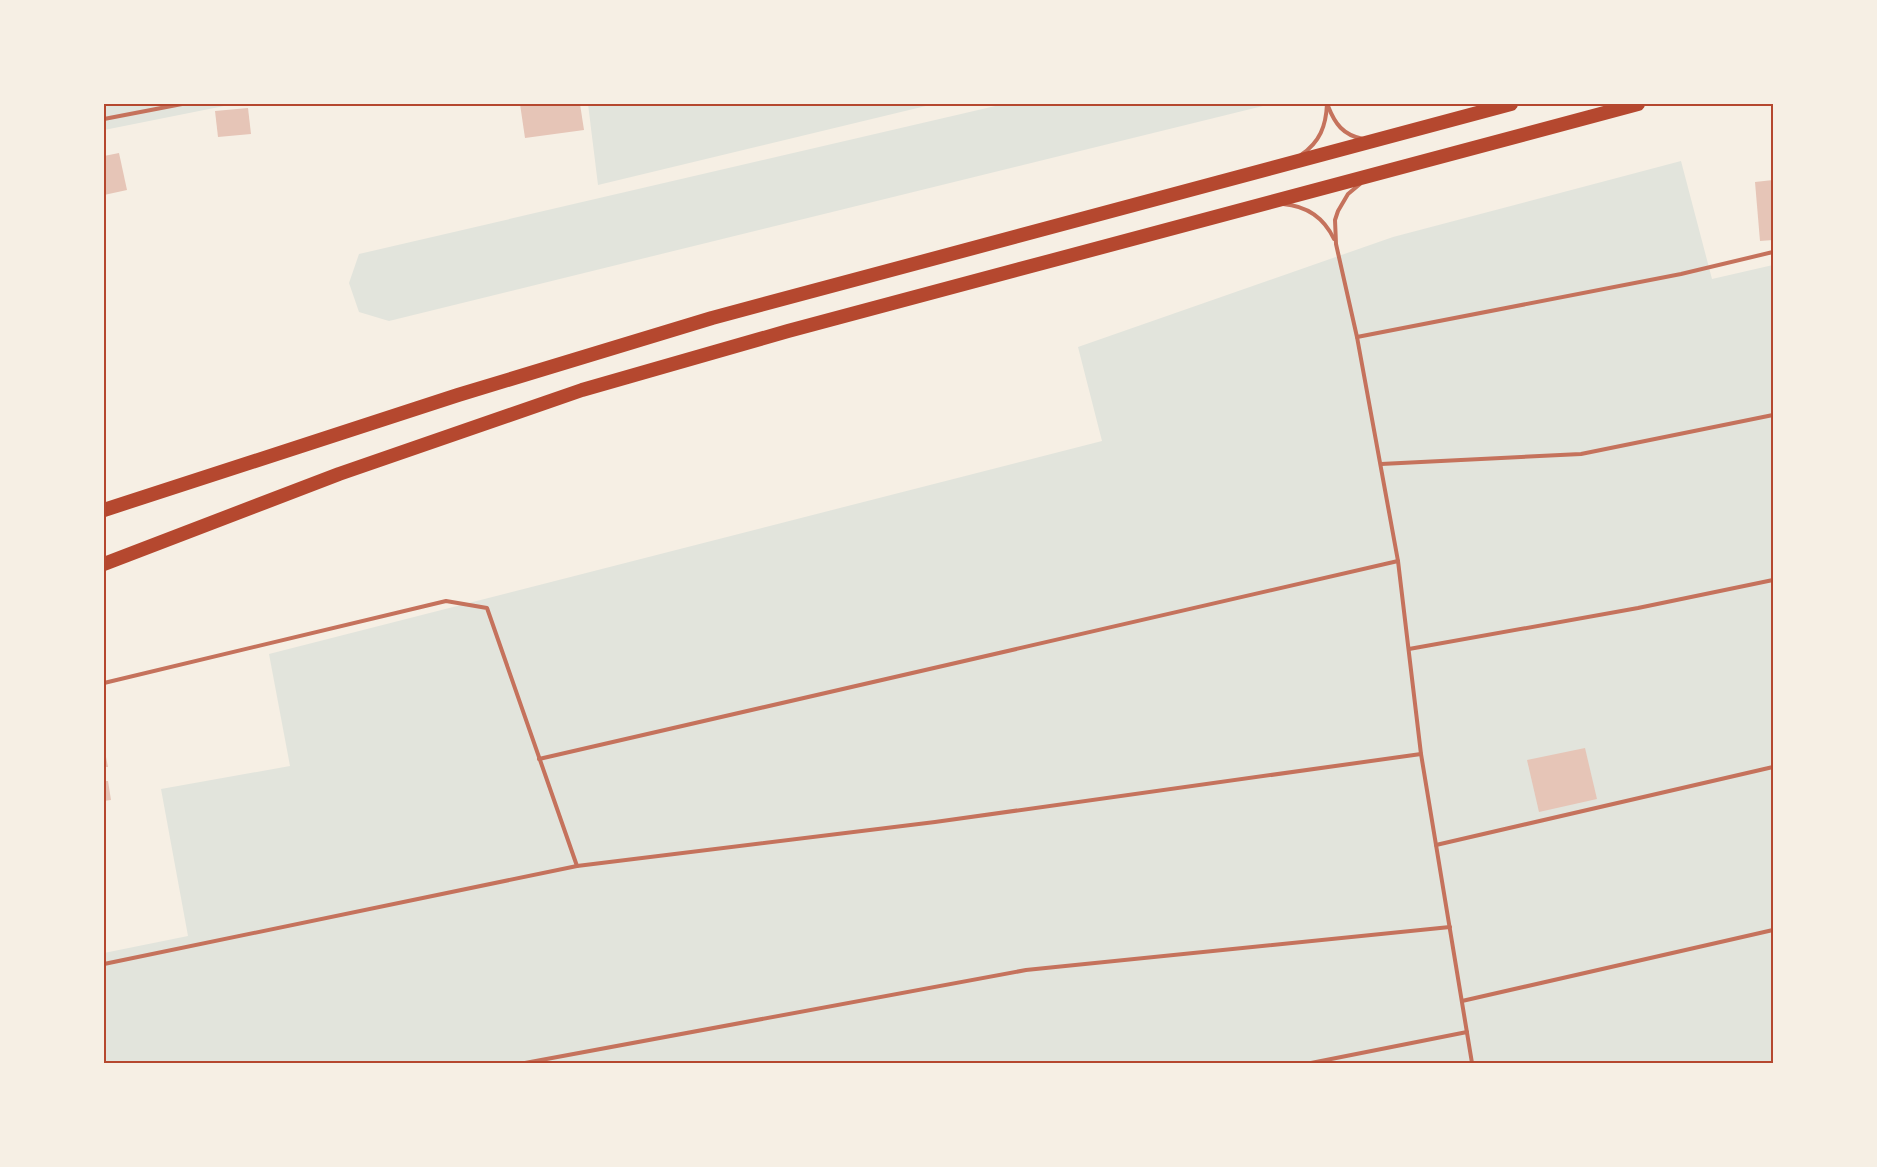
<svg xmlns="http://www.w3.org/2000/svg" width="1877" height="1167" font-family="Lato,sans-serif">
<style>
.green{fill:#e2e4dc}
.building{fill:#e6c5b7}
.lines{fill:none;stroke-linecap:round;stroke-linejoin:round}
.service{stroke:#c5725c;stroke-width:4}
.trunk{stroke:#b5482f;stroke-width:14}
.neatline{fill:none;stroke:#b5482f;stroke-width:2}
</style>
<rect width="100%" height="100%" fill="#f6efe4"/>
<g class="green">
<polygon points="104,104 234,104 104,130"/>
<polygon points="588,104 934,104 598,185"/>
<polygon points="1004,104 1271,104 389,321 359,312 349,283 359,254"/>
<polygon points="1681,161 1712,279 1773,265 1773,1063 104,1063 104,953 188,936 161,789 290,766 269,654 1102,441 1078,347 1393,237"/>
</g>
<g class="building">
<polygon points="520,104 580,104 584,130 525,138"/>
<polygon points="248,108 251,134 218,137 215,111"/>
<polygon points="119,153 127,190 104,195 104,156"/>
<polygon points="1773,180 1773,240 1760,241 1755,182"/>
<polygon points="104,747 108,767 104,767"/>
<polygon points="1585,748 1597,799 1539,812 1527,760"/>
<polygon points="104,781 108,781 111,800 104,801"/>
</g>
<g class="lines">
<g class="service">
<path d="M 1328,106 C 1335,124 1343,135 1363,139"/>
<polyline points="104,119 182,104"/>
<path d="M 1301,155 C 1320,142 1326,126 1327,104"/>
<polyline points="1360,184 1348,194 1338,211 1335,220 1336,244 1357,337 1398,561 1421,754 1472,1063"/>
<path d="M 1283,204 C 1307,206 1324,218 1334,239"/>
<polyline points="1357,337 1681,274 1773,252"/>
<polyline points="1381,464 1581,454 1773,415"/>
<polyline points="1409,649 1638,608 1773,580"/>
<polyline points="104,683 446,601 487,608 577,866"/>
<polyline points="539,759 1398,561"/>
<polyline points="1436,845 1773,767"/>
<polyline points="104,964 577,866 935,822 1421,754"/>
<polyline points="1462,1001 1773,930"/>
<polyline points="525,1063 1026,970 1450,927"/>
<polyline points="1311,1063 1467,1032"/>
</g>
<g class="trunk">
<polyline points="104,510 458,395 712,318 1511,104"/>
<polyline points="104,564 339,474 582,390 788,331 1638,104"/>
</g>
</g>
<rect width="1877" height="1167" fill="none" stroke="#f6efe4" stroke-width="210"/>
<rect x="105" y="105" width="1667" height="957" class="neatline"/>
</svg>
